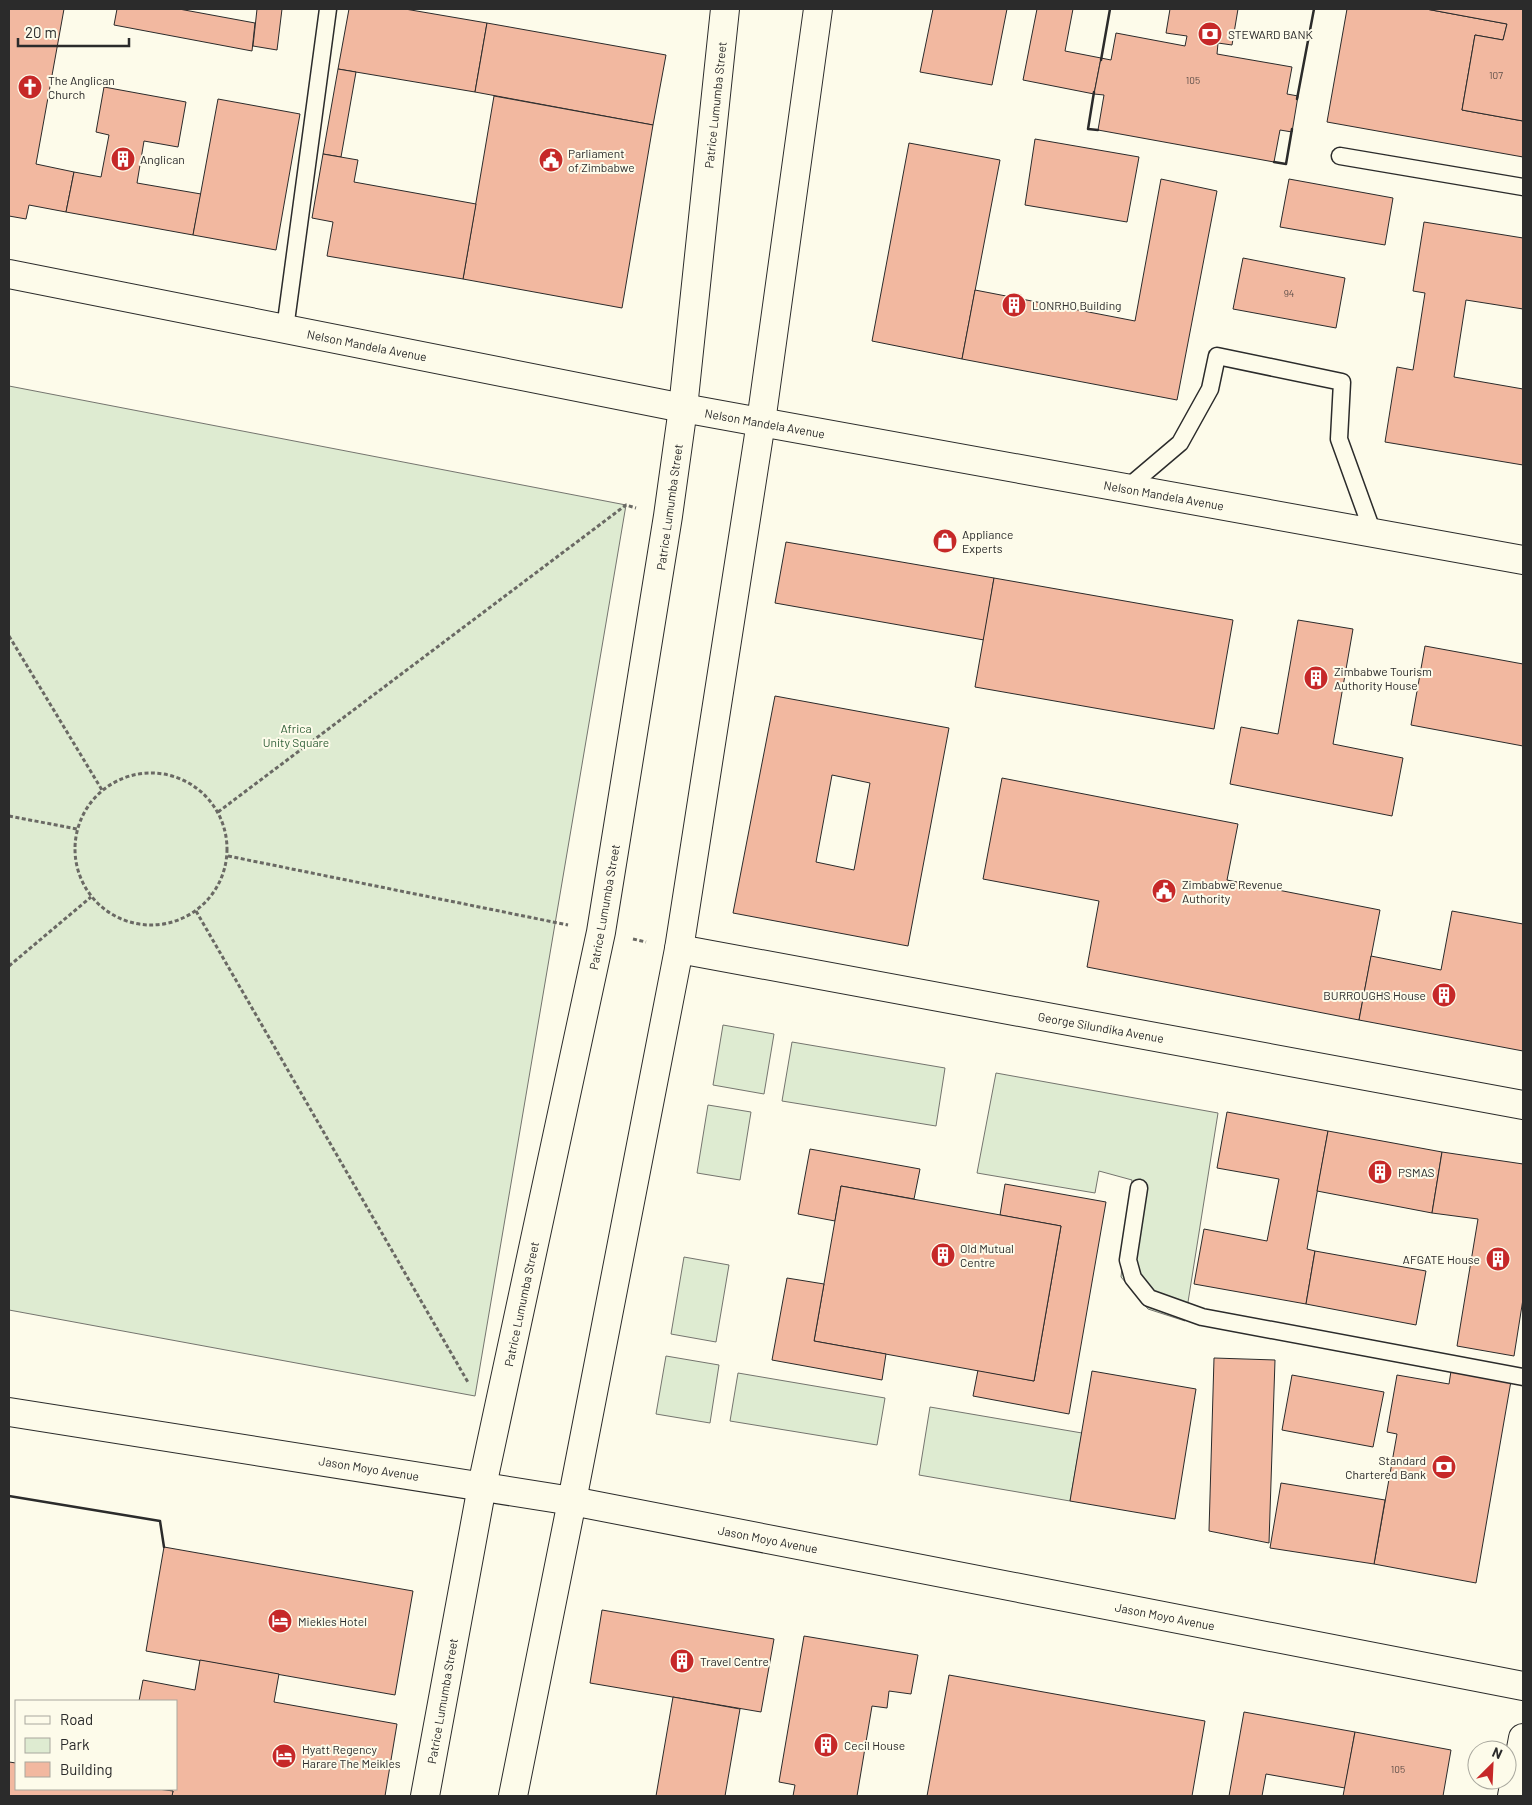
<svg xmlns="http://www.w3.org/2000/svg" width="1532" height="1805" font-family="Barlow,sans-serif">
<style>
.green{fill:#deebd1;stroke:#74746e}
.building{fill:#f2b8a0;stroke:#2b2b2b;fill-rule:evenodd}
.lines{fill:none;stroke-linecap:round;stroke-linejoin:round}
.lane-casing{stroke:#2b2b2b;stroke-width:19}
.street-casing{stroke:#2b2b2b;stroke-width:30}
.secondary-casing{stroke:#2b2b2b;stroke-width:30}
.path{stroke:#6a6964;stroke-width:3;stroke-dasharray:4 2.5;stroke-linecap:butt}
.lane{stroke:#fdfbea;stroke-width:16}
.street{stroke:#fdfbea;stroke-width:28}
.secondary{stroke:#fdfbea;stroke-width:28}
.wall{stroke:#2b2b2b;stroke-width:2.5}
.labels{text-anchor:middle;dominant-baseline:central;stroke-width:4;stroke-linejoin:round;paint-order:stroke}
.number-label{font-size:10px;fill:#5d4e48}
.poi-label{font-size:12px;fill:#2b2b2b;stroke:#fdfbea;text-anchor:start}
.street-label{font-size:12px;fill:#2b2b2b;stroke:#fdfbea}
.park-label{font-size:12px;fill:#34623c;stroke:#fdfbea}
</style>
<rect width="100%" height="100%" fill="#fdfbea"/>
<g class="green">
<polygon points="9,386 626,505 475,1396 9,1310"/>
<polygon points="723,1025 774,1034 764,1094 713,1085"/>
<polygon points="792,1042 945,1068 936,1126 782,1101"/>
<polygon points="996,1073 1218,1113 1185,1321 1148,1309 1121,1277 1132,1180 1099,1171 1095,1193 977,1173"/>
<polygon points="708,1105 751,1112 740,1180 697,1173"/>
<polygon points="684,1257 729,1265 716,1342 671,1334"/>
<polygon points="666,1356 719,1365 710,1423 656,1414"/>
<polygon points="738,1373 885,1398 877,1445 730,1421"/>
<polygon points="930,1407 1082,1433 1070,1501 919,1475"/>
</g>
<g class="building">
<polygon points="9,9 64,9 36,164 74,172 66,212 29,205 26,219 9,216"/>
<polygon points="117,9 179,9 255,23 252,51 114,25"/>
<polygon points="257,9 282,9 277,50 253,46"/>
<polygon points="349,9 405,9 487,23 475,92 338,69"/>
<polygon points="933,9 1007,9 992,85 920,72"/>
<polygon points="1037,9 1073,9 1065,51 1101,58 1094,94 1023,80"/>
<polygon points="1170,9 1238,9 1232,45 1218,43 1217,54 1292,67 1287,94 1298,96 1292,132 1280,130 1274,162 1098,130 1104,95 1094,94 1101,58 1111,60 1116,33 1185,46 1187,36 1166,33"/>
<polygon points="1347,9 1426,9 1507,24 1503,40 1475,35 1462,110 1523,121 1523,157 1327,122"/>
<polygon points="1426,9 1523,9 1523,121 1462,110 1475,35 1503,40 1507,24"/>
<polygon points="487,23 666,55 653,125 475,92"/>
<polygon points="338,69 356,72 341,157 323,154"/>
<polygon points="104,87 186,102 178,147 144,141 137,183 201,194 193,235 66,212 74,172 101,177 109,135 96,132"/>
<polygon points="494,96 653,125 622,308 463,279"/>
<polygon points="218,99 300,114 276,250 193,235"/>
<polygon points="1035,139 1139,157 1127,222 1025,205"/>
<polygon points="909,143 1000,160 962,359 872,341"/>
<polygon points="323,154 358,160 354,182 476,204 463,279 327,256 333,222 312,218"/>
<polygon points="1161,179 1217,191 1177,400 962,359 975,290 1135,321"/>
<polygon points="1289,179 1393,198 1385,245 1280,227"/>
<polygon points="1424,222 1523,238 1523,309 1466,300 1454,377 1523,389 1523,465 1385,442 1397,367 1413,370 1425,293 1413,291"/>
<polygon points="1243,258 1345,278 1336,328 1233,309"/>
<polygon points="786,542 994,578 984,640 775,603"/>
<polygon points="994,578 1233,620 1214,729 975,687"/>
<polygon points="1298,620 1353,629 1333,744 1403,758 1392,816 1230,784 1241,727 1278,734"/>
<polygon points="1425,646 1523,664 1523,746 1411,725"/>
<path d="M 775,696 L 949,728 L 908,946 L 733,913 ZM 832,775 L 870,783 L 854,870 L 816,862 Z"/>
<polygon points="1002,778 1238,824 1227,880 1380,910 1359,1020 1087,967 1099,901 983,879"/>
<polygon points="1452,911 1523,924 1523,1051 1359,1020 1371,956 1441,970"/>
<polygon points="1227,1112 1328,1131 1307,1249 1315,1251 1306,1304 1194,1284 1204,1229 1267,1241 1279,1179 1217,1168"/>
<polygon points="1328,1131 1442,1152 1432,1213 1317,1191"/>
<polygon points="810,1149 920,1169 914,1199 841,1186 835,1221 798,1214"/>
<polygon points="1442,1152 1523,1164 1523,1299 1514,1356 1457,1346 1478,1219 1432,1213"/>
<polygon points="1005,1184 1106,1202 1069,1414 973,1396 978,1370 1034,1381 1061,1226 1000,1215"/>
<polygon points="841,1186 1061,1226 1034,1381 814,1341"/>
<polygon points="1315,1251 1426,1271 1416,1325 1306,1304"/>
<polygon points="787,1278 824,1284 814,1341 886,1354 882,1380 772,1360"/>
<polygon points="1214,1358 1275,1360 1269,1543 1209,1531"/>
<polygon points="1092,1371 1196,1389 1175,1519 1070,1501"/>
<polygon points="1451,1371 1511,1381 1476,1583 1374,1564 1397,1434 1387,1432 1397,1375 1449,1384"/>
<polygon points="1292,1375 1384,1392 1373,1447 1282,1430"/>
<polygon points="1281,1483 1385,1500 1374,1564 1270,1548"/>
<polygon points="164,1547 413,1591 395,1695 146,1651"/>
<polygon points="602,1610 774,1639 761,1712 590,1683"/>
<polygon points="804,1636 918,1655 911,1694 889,1691 887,1708 872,1706 857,1796 793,1796 795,1785 779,1782"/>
<polygon points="200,1660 279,1674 274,1702 397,1724 385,1796 172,1796 173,1791 158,1789 176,1789 176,1701 139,1701 143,1680 195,1690"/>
<polygon points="949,1675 1205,1721 1192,1796 927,1796"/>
<polygon points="673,1697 740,1709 725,1796 656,1796"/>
<polygon points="1244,1712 1355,1732 1345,1788 1266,1774 1262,1796 1229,1796"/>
<polygon points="1355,1732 1451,1750 1443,1796 1343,1796"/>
<polygon points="9,1762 16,1763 16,1789 158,1789 173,1791 172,1796 9,1796"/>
</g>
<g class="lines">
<defs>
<g id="lane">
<polyline points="1340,156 1523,187"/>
<polyline points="285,329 328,9"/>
<polyline points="1127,488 1180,443 1210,389 1217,356 1342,382 1339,439 1373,533"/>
<polyline points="1139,1188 1128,1260 1133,1278 1149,1298 1202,1317 1523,1377"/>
</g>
<g id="street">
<polyline points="679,949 1523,1105"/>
<polyline points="425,1796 482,1486 601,932 668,516 683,408 725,9"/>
<polyline points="513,1796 572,1501 679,949 761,422 818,9"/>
</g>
<g id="secondary">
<polyline points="9,274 683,408 1523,560"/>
<polyline points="9,1412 572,1501 1523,1686"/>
<polyline points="1512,1796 1523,1738"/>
</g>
</defs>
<use href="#lane" class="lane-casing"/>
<use href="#street" class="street-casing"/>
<use href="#secondary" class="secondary-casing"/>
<g class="path">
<polyline points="9,636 102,790"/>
<circle cx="151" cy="849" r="76"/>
<polyline points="218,812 626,505 636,508"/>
<polyline points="9,816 77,829"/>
<polyline points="228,856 568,925"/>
<polyline points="196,911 469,1384"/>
<polyline points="633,939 646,942"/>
<polyline points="9,966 91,897"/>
</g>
<use href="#lane" class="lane"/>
<use href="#street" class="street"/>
<use href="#secondary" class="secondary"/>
<g class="wall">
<polyline points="1101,60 1110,9"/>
<polyline points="1094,92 1088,129 1098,130"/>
<polyline points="1297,99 1314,9"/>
<polyline points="1274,162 1286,164 1292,129"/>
<polyline points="9,1496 160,1521 164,1547"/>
</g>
</g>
<defs>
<symbol id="bank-disc" viewBox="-11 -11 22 22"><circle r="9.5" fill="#c62828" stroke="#fdfbea"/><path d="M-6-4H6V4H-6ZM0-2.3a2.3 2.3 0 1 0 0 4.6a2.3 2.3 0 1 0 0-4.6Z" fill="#fff"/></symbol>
<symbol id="church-disc" viewBox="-11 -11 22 22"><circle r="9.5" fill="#c62828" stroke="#fdfbea"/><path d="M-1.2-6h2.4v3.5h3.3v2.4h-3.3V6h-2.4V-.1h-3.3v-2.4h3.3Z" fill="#fff"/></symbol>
<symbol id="building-disc" viewBox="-11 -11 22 22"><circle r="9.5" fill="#c62828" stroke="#fdfbea"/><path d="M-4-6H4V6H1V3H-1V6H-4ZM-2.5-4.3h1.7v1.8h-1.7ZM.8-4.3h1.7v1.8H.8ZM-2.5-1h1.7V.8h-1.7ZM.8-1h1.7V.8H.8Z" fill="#fff"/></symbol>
<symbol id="civic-disc" viewBox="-11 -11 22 22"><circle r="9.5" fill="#c62828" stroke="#fdfbea"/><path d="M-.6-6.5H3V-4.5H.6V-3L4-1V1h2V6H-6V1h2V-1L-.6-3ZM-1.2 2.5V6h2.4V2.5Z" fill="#fff"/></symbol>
<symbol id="shop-disc" viewBox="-11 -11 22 22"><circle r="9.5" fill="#c62828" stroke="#fdfbea"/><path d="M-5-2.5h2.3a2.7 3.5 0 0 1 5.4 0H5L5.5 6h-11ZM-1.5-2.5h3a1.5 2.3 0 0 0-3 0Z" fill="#fff"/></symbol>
<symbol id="hotel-disc" viewBox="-11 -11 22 22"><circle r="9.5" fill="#c62828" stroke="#fdfbea"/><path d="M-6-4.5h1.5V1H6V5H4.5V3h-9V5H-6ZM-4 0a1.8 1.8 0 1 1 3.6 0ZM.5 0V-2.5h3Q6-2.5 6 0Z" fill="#fff"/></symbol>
</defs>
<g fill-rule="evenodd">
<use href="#bank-disc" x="1196" y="20" width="28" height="28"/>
<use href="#church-disc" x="16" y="73" width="28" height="28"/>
<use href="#building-disc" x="109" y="145" width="28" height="28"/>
<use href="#civic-disc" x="537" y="146" width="28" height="28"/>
<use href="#building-disc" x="1000" y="291" width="28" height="28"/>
<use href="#shop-disc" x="931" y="527" width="28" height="28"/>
<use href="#building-disc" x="1302" y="664" width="28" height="28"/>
<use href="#civic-disc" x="1150" y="877" width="28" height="28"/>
<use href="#building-disc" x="1430" y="981" width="28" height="28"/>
<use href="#building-disc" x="1366" y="1158" width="28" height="28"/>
<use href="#building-disc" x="929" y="1241" width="28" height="28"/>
<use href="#building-disc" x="1484" y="1245" width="28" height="28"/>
<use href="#bank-disc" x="1430" y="1453" width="28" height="28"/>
<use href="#hotel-disc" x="266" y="1607" width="28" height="28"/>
<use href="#building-disc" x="668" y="1647" width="28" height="28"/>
<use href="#building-disc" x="812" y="1731" width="28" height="28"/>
<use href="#hotel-disc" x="270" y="1742" width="28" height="28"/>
</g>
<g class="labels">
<g class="number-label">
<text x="1496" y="75">107</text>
<text x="1193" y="80">105</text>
<text x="1289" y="293">94</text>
<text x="1398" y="1769">105</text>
</g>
<g class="poi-label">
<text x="1228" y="34">STEWARD BANK</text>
<text x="48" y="80">The Anglican<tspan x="48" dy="14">Church</tspan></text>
<text x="568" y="153">Parliament<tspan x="568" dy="14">of Zimbabwe</tspan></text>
<text x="140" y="159">Anglican</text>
<text x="1032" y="305">LONRHO Building</text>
<text x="962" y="534">Appliance<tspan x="962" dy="14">Experts</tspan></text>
<text x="1334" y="671">Zimbabwe Tourism<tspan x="1334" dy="14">Authority House</tspan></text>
<text x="1182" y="884">Zimbabwe Revenue<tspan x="1182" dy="14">Authority</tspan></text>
<text x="1426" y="995" text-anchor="end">BURROUGHS House</text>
<text x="1398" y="1172">PSMAS</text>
<text x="960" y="1248">Old Mutual<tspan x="960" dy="14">Centre</tspan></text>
<text x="1480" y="1259" text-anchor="end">AFGATE House</text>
<text x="1426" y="1460" text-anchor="end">Standard<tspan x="1426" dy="14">Chartered Bank</tspan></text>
<text x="298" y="1621">Miekles Hotel</text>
<text x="700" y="1661">Travel Centre</text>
<text x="844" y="1745">Cecil House</text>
<text x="302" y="1749">Hyatt Regency<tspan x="302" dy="14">Harare The Meikles</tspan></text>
</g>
<g class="street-label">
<text transform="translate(715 105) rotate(-84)">Patrice Lumumba Street</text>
<text transform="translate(367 345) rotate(11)">Nelson Mandela Avenue</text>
<text transform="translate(765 423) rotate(10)">Nelson Mandela Avenue</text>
<text transform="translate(1164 495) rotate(10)">Nelson Mandela Avenue</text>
<text transform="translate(669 507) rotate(-82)">Patrice Lumumba Street</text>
<text transform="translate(604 907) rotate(-80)">Patrice Lumumba Street</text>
<text transform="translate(1101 1027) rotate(10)">George Silundika Avenue</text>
<text transform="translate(521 1304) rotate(-78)">Patrice Lumumba Street</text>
<text transform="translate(369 1468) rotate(9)">Jason Moyo Avenue</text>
<text transform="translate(768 1539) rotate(11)">Jason Moyo Avenue</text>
<text transform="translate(1165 1616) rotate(11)">Jason Moyo Avenue</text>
<text transform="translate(442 1701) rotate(-80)">Patrice Lumumba Street</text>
</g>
<g class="park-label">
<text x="296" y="728">Africa<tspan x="296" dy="14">Unity Square</tspan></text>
</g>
</g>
<rect width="1532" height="1805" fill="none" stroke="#2b2b2b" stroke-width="20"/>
<rect x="15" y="1700" width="162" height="90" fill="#fdfbea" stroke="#a9a89e"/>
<rect x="25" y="1716" width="25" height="8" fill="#fdfbea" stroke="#a9a89e"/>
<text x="60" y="1725" font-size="15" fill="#2b2b2b">Road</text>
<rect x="25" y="1738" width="25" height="15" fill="#deebd1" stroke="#a9a89e"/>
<text x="60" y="1750" font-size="15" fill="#2b2b2b">Park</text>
<rect x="25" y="1762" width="25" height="15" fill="#f2b8a0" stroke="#a9a89e"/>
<text x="60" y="1775" font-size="15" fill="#2b2b2b">Building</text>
<g transform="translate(1492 1765) rotate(24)"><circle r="24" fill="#fdfbea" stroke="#a9a89e"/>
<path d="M0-4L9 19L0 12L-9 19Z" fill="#c62828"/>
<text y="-8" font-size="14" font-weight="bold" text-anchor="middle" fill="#2b2b2b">N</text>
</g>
<path d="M18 38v8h111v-8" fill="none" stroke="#2b2b2b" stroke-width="2.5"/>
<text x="25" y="38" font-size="15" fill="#2b2b2b" stroke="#fdfbea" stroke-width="4" paint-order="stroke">20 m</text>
</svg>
